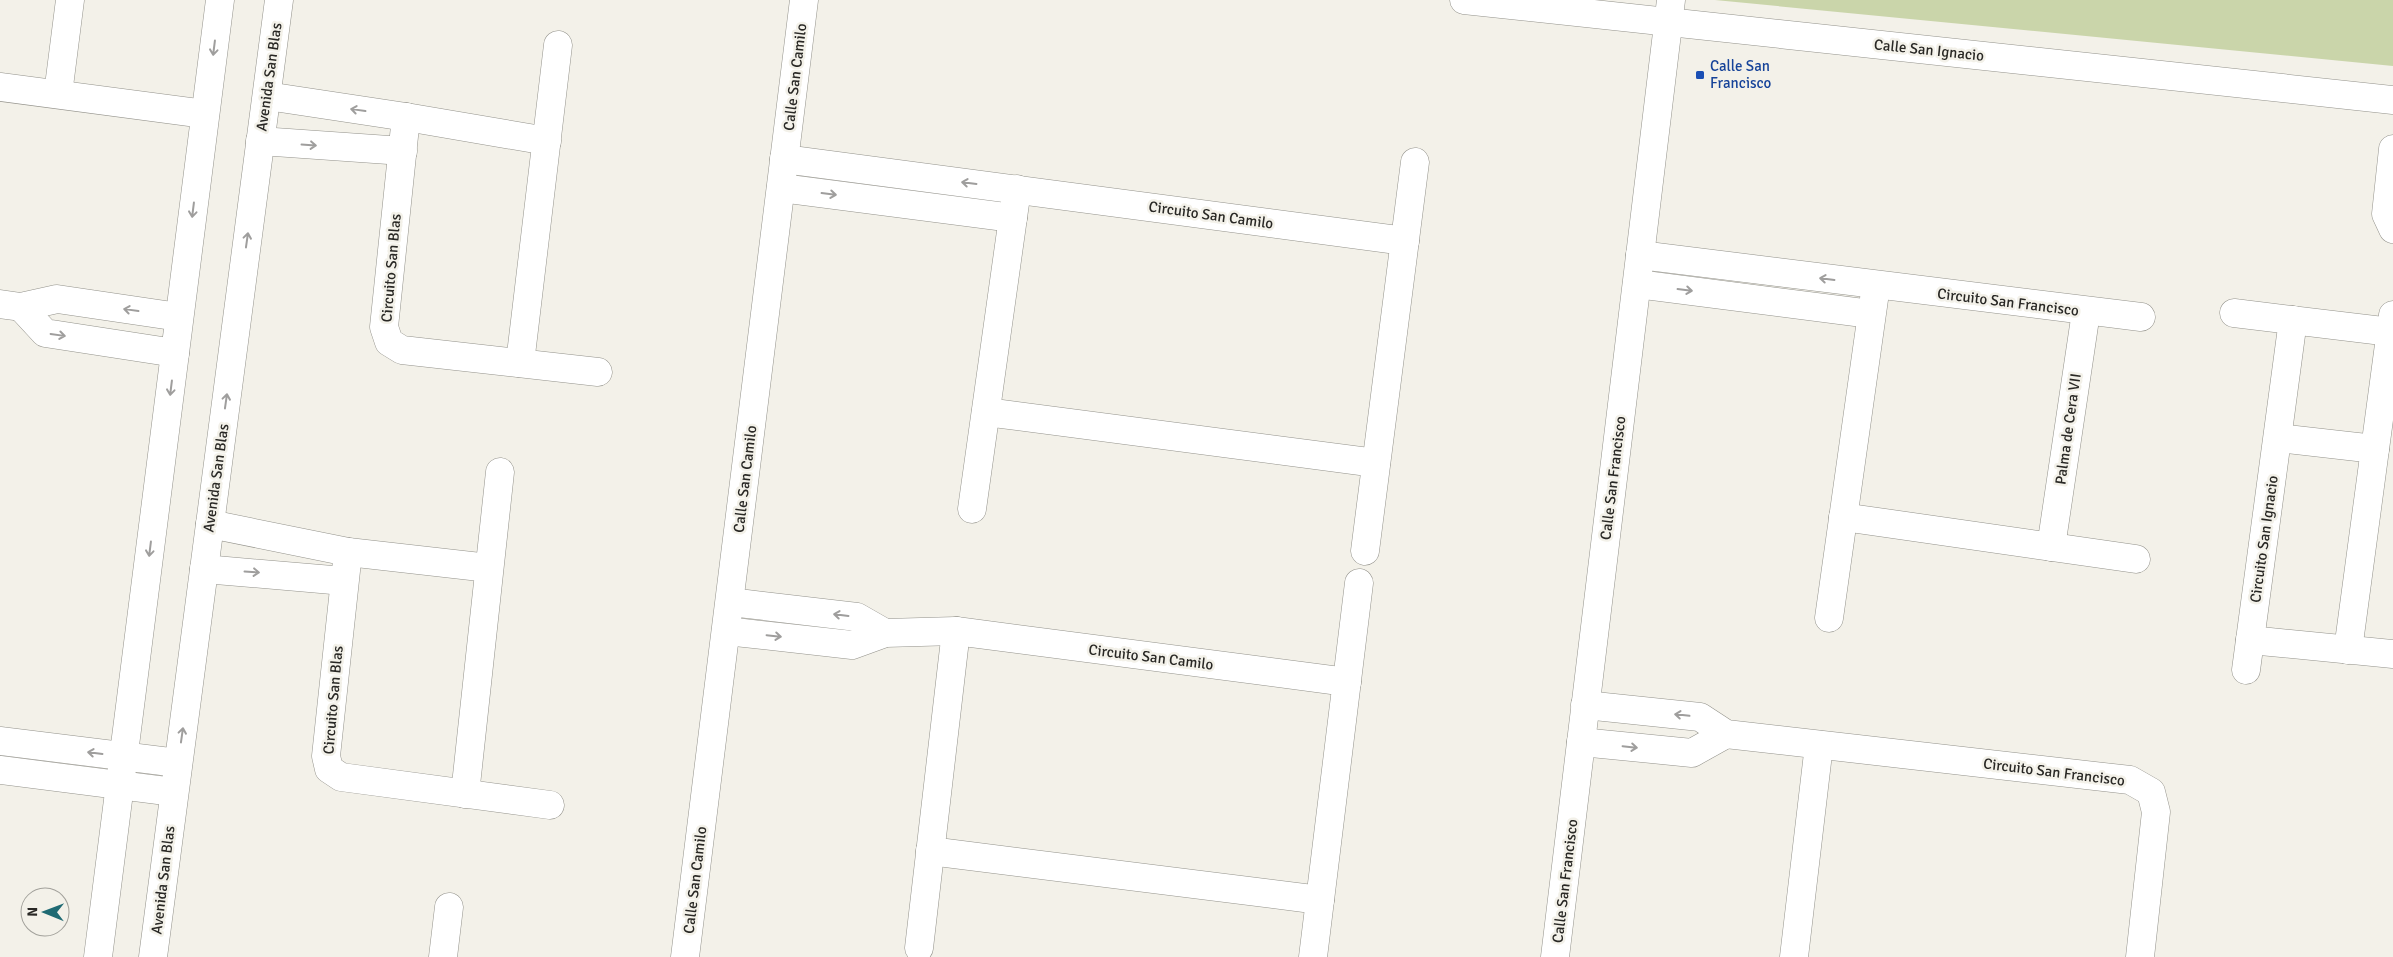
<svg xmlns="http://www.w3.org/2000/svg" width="2393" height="957" font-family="Signika,sans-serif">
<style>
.green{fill:#cad5aa}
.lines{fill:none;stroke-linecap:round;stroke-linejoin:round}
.minor-casing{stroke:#93928b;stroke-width:29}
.minor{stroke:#fff;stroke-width:28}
.oneway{stroke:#9f9e9d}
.transit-dot{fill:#1a4fb4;stroke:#f3f1e9;stroke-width:2}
.labels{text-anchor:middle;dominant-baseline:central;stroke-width:5;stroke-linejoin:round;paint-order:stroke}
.street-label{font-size:15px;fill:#292825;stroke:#f3f1e9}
.transit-label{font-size:15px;fill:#164399;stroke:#f3f1e9;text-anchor:start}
</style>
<rect width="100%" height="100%" fill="#f3f1e9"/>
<polygon class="green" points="1715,0 2393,0 2393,66"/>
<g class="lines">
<defs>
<g id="minor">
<polyline points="1464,0 2393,100"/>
<polyline points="0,87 205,114"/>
<polyline points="58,94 70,0"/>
<polyline points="267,96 406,117 547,141"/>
<polyline points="406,117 384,327 389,342 402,350 598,372"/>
<polyline points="260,141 403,151"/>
<polyline points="2393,149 2386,214 2393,229"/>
<polyline points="784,159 1405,241"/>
<polyline points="781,188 1013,218"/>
<polyline points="1640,255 2141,317"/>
<polyline points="1637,284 1871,314"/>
<polyline points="0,304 21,307 57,299 179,317"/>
<polyline points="21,307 45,333 175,353"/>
<polyline points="2234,313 2391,332"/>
<polyline points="520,363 558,45"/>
<polyline points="986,412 1376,463"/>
<polyline points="2278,438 2375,449"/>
<polyline points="972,509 1017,189"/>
<polyline points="1843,517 2136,559"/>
<polyline points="210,524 348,552 489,568"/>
<polyline points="2051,547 2086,312"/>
<polyline points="1365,551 1415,162"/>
<polyline points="348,552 326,756 329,769 341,777 550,805"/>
<polyline points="204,569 344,581"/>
<polyline points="730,602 857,617 885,633"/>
<polyline points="1829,618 1876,285"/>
<polyline points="726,631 852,645 885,633 956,631 1347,682"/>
<polyline points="2250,640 2393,654"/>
<polyline points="2348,650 2393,315"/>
<polyline points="2246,670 2293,320"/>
<polyline points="1585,705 1700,717 1726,734 2130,780 2151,792 2156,812 2140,957"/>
<polyline points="0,741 178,763"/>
<polyline points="1581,742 1692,753 1726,734"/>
<polyline points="0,770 174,792"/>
<polyline points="465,794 500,472"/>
<polyline points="930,851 1320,900"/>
<polyline points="919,948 956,631"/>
<polyline points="98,957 220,0"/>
<polyline points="153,957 279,0"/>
<polyline points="443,957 449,907"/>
<polyline points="685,957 804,0"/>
<polyline points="1313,957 1359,583"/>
<polyline points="1555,957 1671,0"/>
<polyline points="1794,957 1819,745"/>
</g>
</defs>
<use href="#minor" class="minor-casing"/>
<use href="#minor" class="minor"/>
</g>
<defs><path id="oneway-shaft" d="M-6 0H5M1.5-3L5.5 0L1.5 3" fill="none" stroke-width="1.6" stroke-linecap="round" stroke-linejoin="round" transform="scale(1.25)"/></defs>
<g class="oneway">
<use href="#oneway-shaft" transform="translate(214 48) rotate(97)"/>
<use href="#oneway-shaft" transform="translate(358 110) rotate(-172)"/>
<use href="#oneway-shaft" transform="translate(309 145) rotate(4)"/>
<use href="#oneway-shaft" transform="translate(969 183) rotate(-173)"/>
<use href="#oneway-shaft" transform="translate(829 194) rotate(7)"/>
<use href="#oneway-shaft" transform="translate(193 210) rotate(97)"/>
<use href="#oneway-shaft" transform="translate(247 240) rotate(-82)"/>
<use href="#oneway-shaft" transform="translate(1827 279) rotate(-173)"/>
<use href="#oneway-shaft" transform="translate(1685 290) rotate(7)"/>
<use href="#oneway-shaft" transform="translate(131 310) rotate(-172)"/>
<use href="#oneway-shaft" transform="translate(58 335) rotate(8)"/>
<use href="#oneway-shaft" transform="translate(171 388) rotate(97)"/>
<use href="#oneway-shaft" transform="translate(226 401) rotate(-82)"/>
<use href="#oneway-shaft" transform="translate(150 549) rotate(97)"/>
<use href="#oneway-shaft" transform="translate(252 572) rotate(4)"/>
<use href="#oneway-shaft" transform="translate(841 615) rotate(-173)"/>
<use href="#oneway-shaft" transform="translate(774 636) rotate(6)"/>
<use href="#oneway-shaft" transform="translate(1682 715) rotate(-174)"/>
<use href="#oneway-shaft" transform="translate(182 735) rotate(-82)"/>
<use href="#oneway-shaft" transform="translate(1630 747) rotate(6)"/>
<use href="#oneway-shaft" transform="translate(95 753) rotate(-173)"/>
</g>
<rect class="transit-dot" x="1695" y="70" width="10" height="10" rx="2.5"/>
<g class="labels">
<g class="street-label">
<text transform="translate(1929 50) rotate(6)">Calle San Ignacio</text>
<text transform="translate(269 77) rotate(-82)">Avenida San Blas</text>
<text transform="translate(795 77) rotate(-83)">Calle San Camilo</text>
<text transform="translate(1211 215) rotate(8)">Circuito San Camilo</text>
<text transform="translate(391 268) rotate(-85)">Circuito San Blas</text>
<text transform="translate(2008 302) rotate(7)">Circuito San Francisco</text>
<text transform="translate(2068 429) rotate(-82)">Palma de Cera VII</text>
<text transform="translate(216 478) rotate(-82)">Avenida San Blas</text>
<text transform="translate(1613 478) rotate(-83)">Calle San Francisco</text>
<text transform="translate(745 479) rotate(-83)">Calle San Camilo</text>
<text transform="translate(2264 539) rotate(-82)">Circuito San Ignacio</text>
<text transform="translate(1151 657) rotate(7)">Circuito San Camilo</text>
<text transform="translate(333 700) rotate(-85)">Circuito San Blas</text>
<text transform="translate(2054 772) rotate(7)">Circuito San Francisco</text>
<text transform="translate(163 880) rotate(-83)">Avenida San Blas</text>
<text transform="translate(695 880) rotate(-83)">Calle San Camilo</text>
<text transform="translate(1565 881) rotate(-83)">Calle San Francisco</text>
</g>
<g class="transit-label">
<text x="1710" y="66">Calle San<tspan x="1710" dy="17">Francisco</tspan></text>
</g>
</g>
<g transform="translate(45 912) rotate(271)"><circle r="24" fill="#f3f1e9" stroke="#a2a19b"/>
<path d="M0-4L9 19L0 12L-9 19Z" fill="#1f6a73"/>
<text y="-8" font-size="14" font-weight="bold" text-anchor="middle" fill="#292825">N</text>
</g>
</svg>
